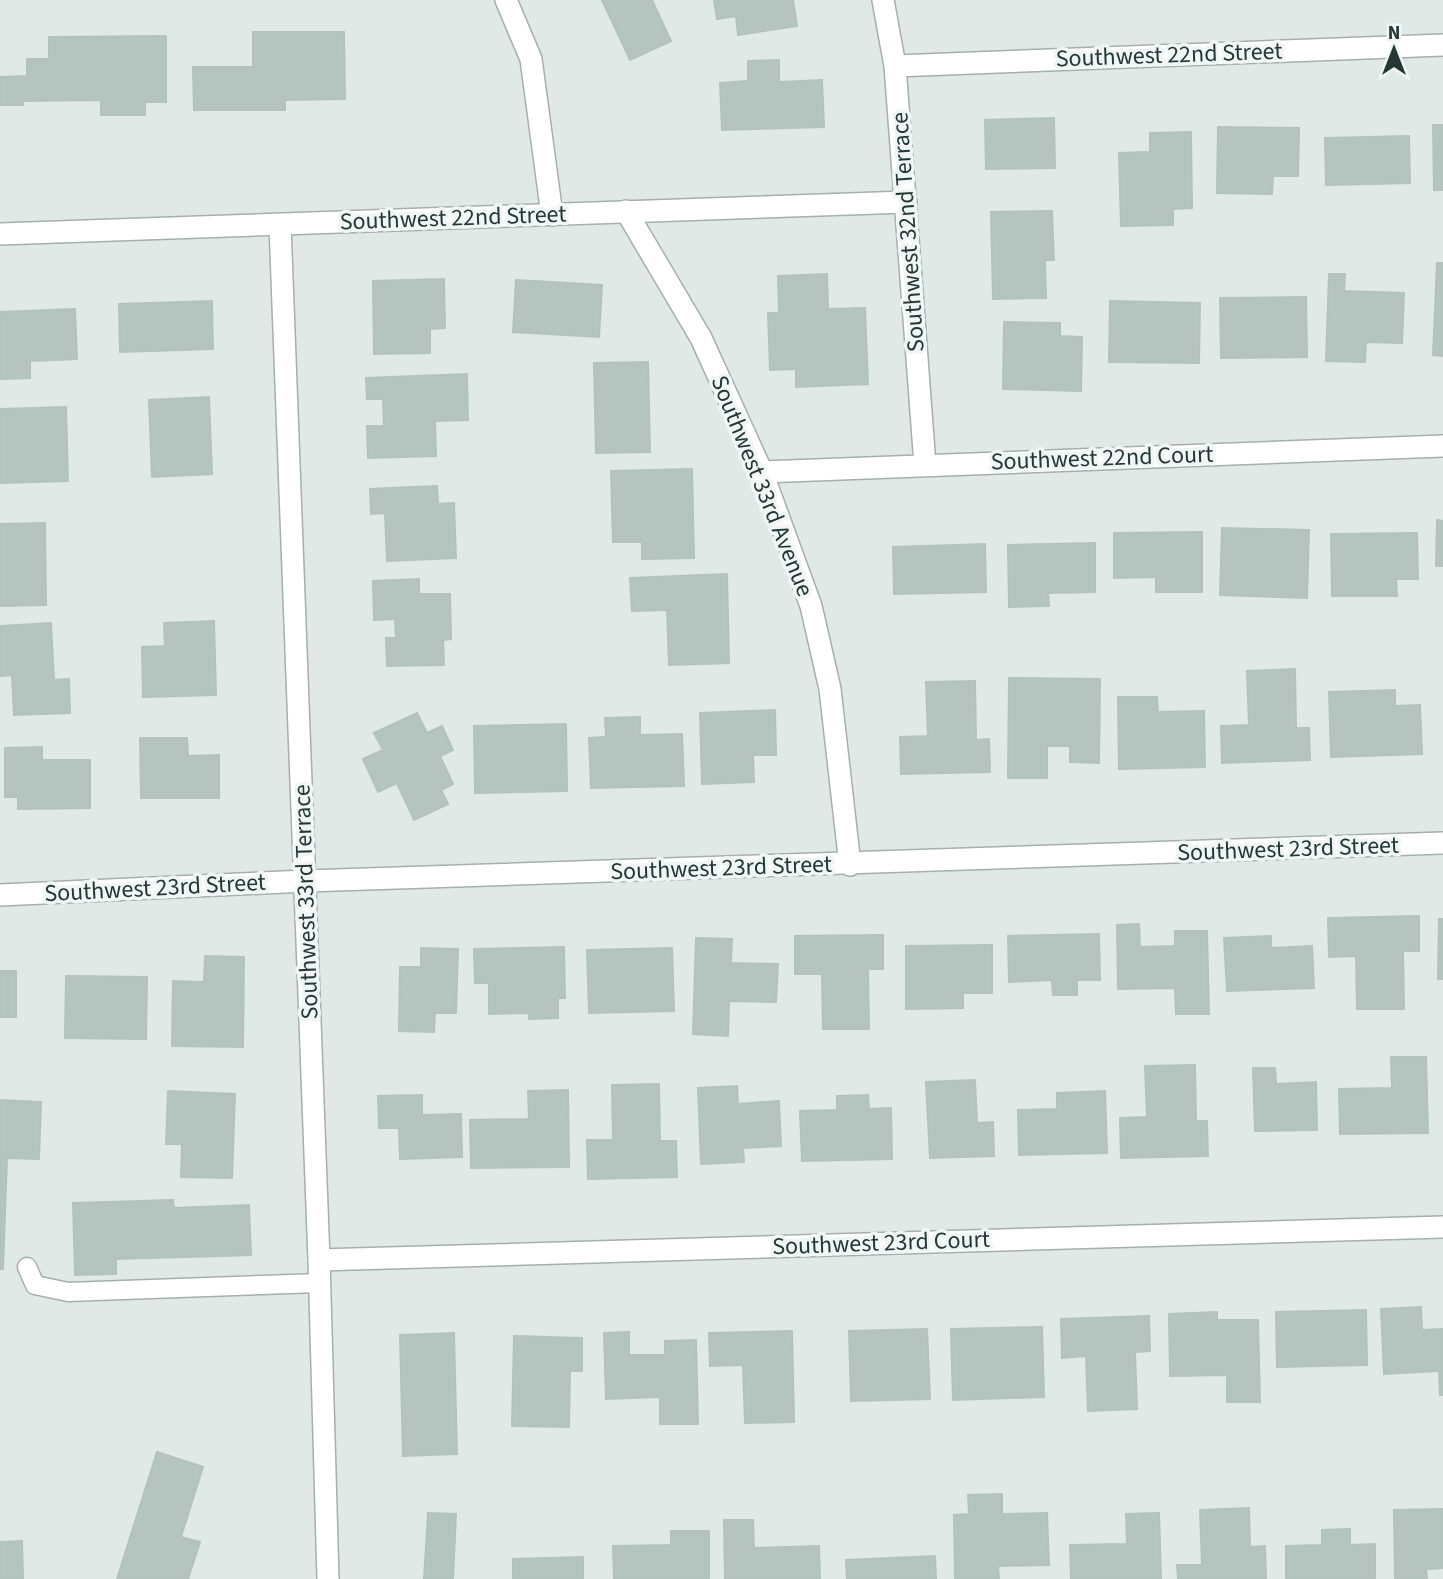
<svg xmlns="http://www.w3.org/2000/svg" width="1443" height="1579" font-family="'Source Sans 3',sans-serif">
<style>
.building{fill:#b6c4bf;stroke:#b3c2bd;stroke-width:2}
.lines{fill:none;stroke-linecap:round;stroke-linejoin:round}
.lane-casing{stroke:#a4b0ad;stroke-width:21}
.street-casing{stroke:#a4b0ad;stroke-width:24}
.lane{stroke:#fff;stroke-width:18}
.street{stroke:#fff;stroke-width:21}
.labels{text-anchor:middle;dominant-baseline:central;stroke-width:7;stroke-linejoin:round;paint-order:stroke}
.street-label{font-size:24px;fill:#233834;stroke:#f0f6f4}
</style>
<rect width="100%" height="100%" fill="#e0e9e6"/>
<g class="building">
<polygon points="602,0 652,0 671,41 630,60"/>
<polygon points="714,0 793,0 797,26 738,35 736,16 717,19"/>
<polygon points="253,32 344,32 345,99 285,100 285,110 194,110 193,67 253,67"/>
<polygon points="166,36 166,102 145,102 145,115 101,115 101,100 22,101 23,105 0,105 0,77 27,76 27,59 49,59 49,37"/>
<polygon points="779,60 779,82 822,80 824,127 722,130 720,83 748,81 748,61"/>
<polygon points="1054,118 1055,168 986,169 985,120"/>
<polygon points="1433,125 1443,125 1443,190 1434,190"/>
<polygon points="1218,127 1299,128 1298,176 1273,176 1272,194 1217,193"/>
<polygon points="1191,132 1192,208 1173,209 1173,225 1121,226 1119,153 1150,152 1150,133"/>
<polygon points="1409,136 1410,183 1326,185 1325,138"/>
<polygon points="1052,211 1054,260 1045,260 1046,298 993,299 991,212"/>
<polygon points="1437,263 1443,263 1443,356 1433,355"/>
<polygon points="827,274 828,309 865,308 868,384 796,387 796,369 770,370 768,313 779,313 778,276"/>
<polygon points="1329,274 1345,274 1344,291 1404,293 1402,343 1366,342 1365,362 1326,361"/>
<polygon points="444,279 445,328 430,329 430,353 374,354 373,281"/>
<polygon points="516,280 602,285 599,337 513,332"/>
<polygon points="1306,297 1307,357 1221,358 1220,298"/>
<polygon points="212,301 213,349 120,352 119,304"/>
<polygon points="1110,301 1200,303 1199,363 1109,362"/>
<polygon points="75,309 77,359 30,361 30,378 0,379 0,312"/>
<polygon points="1004,322 1060,323 1060,336 1082,337 1081,391 1003,389"/>
<polygon points="648,362 650,452 596,453 594,363"/>
<polygon points="467,374 468,420 435,421 436,456 368,458 367,426 384,426 383,399 367,399 366,378"/>
<polygon points="209,397 212,474 152,477 149,400"/>
<polygon points="66,407 68,481 0,483 0,409"/>
<polygon points="692,469 694,558 642,559 642,542 613,542 611,471"/>
<polygon points="437,486 438,504 454,503 456,558 387,561 385,513 371,514 370,489"/>
<polygon points="1437,520 1443,521 1443,566 1436,566"/>
<polygon points="45,523 46,605 0,606 0,524"/>
<polygon points="1222,528 1309,530 1307,598 1220,595"/>
<polygon points="1202,532 1202,592 1156,592 1156,577 1114,578 1114,533"/>
<polygon points="1417,533 1418,579 1396,579 1397,596 1332,596 1331,534"/>
<polygon points="1095,543 1095,592 1048,593 1049,606 1009,607 1008,545"/>
<polygon points="985,544 986,592 894,594 893,547"/>
<polygon points="727,574 729,663 669,665 667,610 632,611 630,578"/>
<polygon points="419,579 419,594 450,594 451,639 443,640 444,665 387,666 386,638 396,638 395,619 374,620 373,581"/>
<polygon points="214,621 216,695 143,697 142,647 165,646 164,623"/>
<polygon points="51,623 54,680 69,679 70,713 14,715 12,675 0,676 0,626"/>
<polygon points="1295,669 1296,728 1309,728 1310,760 1222,763 1221,726 1249,725 1247,671"/>
<polygon points="1009,678 1100,679 1099,763 1070,762 1070,746 1047,746 1047,778 1008,778"/>
<polygon points="975,681 976,740 989,739 990,772 901,774 900,737 928,736 926,682"/>
<polygon points="1395,690 1395,706 1420,705 1422,754 1331,757 1329,692"/>
<polygon points="1118,697 1157,697 1158,712 1204,711 1205,767 1119,769"/>
<polygon points="775,710 776,755 753,755 754,782 702,784 700,713"/>
<polygon points="417,713 427,733 442,726 453,750 440,756 453,784 441,790 448,804 414,820 397,783 378,792 363,759 383,750 374,733"/>
<polygon points="640,717 640,735 682,734 684,786 591,788 589,738 606,737 605,718"/>
<polygon points="566,724 567,791 475,793 474,726"/>
<polygon points="140,738 187,738 188,756 219,755 219,798 141,798"/>
<polygon points="42,747 42,760 90,760 90,808 18,809 18,797 5,797 5,748"/>
<polygon points="1419,916 1419,951 1403,951 1404,1009 1357,1009 1356,956 1329,957 1328,918"/>
<polygon points="1439,919 1443,919 1443,979 1438,979"/>
<polygon points="1139,924 1140,947 1175,946 1175,931 1207,931 1209,1014 1176,1014 1175,988 1118,989 1117,925"/>
<polygon points="1099,934 1100,980 1077,980 1077,995 1053,995 1052,980 1009,982 1008,936"/>
<polygon points="883,935 883,969 868,969 869,1029 823,1029 822,974 795,974 795,936"/>
<polygon points="1271,936 1271,948 1312,946 1314,988 1227,991 1224,938"/>
<polygon points="696,938 732,939 731,963 778,964 776,1002 729,1001 728,1036 693,1034"/>
<polygon points="992,945 992,993 963,993 963,1008 906,1009 906,946"/>
<polygon points="564,947 565,998 558,998 558,1018 529,1019 529,1013 489,1014 489,983 475,983 474,949"/>
<polygon points="421,948 458,949 456,1013 435,1013 434,1032 399,1031 400,967 421,967"/>
<polygon points="672,948 674,1011 589,1013 587,950"/>
<polygon points="205,956 244,957 243,1047 172,1046 173,981 204,982"/>
<rect x="0" y="971" width="16" height="46"/>
<polygon points="66,976 147,977 146,1039 65,1038"/>
<polygon points="1391,1057 1426,1057 1428,1133 1340,1134 1339,1089 1392,1088"/>
<polygon points="1195,1065 1196,1121 1207,1121 1208,1156 1121,1158 1120,1118 1147,1117 1145,1066"/>
<polygon points="1253,1068 1275,1068 1276,1084 1316,1082 1317,1130 1255,1131"/>
<polygon points="975,1080 977,1123 993,1122 994,1156 930,1158 926,1082"/>
<polygon points="659,1084 660,1141 676,1141 677,1177 588,1179 587,1140 613,1140 612,1085"/>
<polygon points="737,1086 738,1104 779,1101 781,1146 743,1148 744,1162 701,1164 698,1088"/>
<polygon points="568,1090 569,1167 471,1168 470,1120 529,1119 528,1091"/>
<polygon points="168,1091 235,1094 232,1178 181,1177 182,1144 166,1144"/>
<polygon points="1105,1091 1107,1153 1019,1155 1018,1110 1057,1109 1057,1093"/>
<polygon points="422,1095 422,1115 461,1114 462,1157 400,1159 399,1128 379,1128 378,1096"/>
<polygon points="868,1095 869,1109 891,1108 892,1159 802,1161 800,1111 837,1110 837,1096"/>
<polygon points="0,1100 41,1102 39,1159 7,1158 3,1269 0,1269"/>
<polygon points="173,1200 174,1208 249,1205 251,1255 116,1259 116,1274 75,1275 73,1203"/>
<polygon points="1421,1307 1422,1330 1443,1329 1443,1395 1440,1395 1439,1371 1384,1374 1381,1309"/>
<polygon points="1366,1310 1367,1365 1277,1367 1276,1312"/>
<polygon points="1217,1312 1217,1320 1258,1320 1260,1402 1227,1402 1227,1375 1170,1376 1169,1314"/>
<polygon points="1149,1316 1150,1351 1135,1352 1137,1409 1088,1411 1086,1356 1062,1358 1061,1319"/>
<polygon points="1042,1327 1044,1397 953,1400 951,1329"/>
<polygon points="927,1329 930,1399 851,1401 849,1331"/>
<polygon points="792,1331 794,1422 745,1423 743,1365 710,1366 709,1333"/>
<polygon points="629,1332 629,1355 665,1355 665,1341 696,1340 698,1424 660,1424 660,1397 606,1399 604,1333"/>
<polygon points="454,1333 457,1454 403,1456 400,1335"/>
<polygon points="514,1336 582,1338 582,1371 570,1371 569,1427 512,1426"/>
<polygon points="157,1452 203,1467 181,1537 200,1542 188,1579 117,1579"/>
<polygon points="1002,1494 1002,1514 1047,1513 1049,1565 998,1566 999,1579 955,1579 954,1515 969,1514 968,1495"/>
<polygon points="1249,1508 1250,1547 1265,1546 1266,1579 1178,1579 1177,1565 1202,1565 1200,1510"/>
<polygon points="1443,1509 1443,1568 1426,1569 1427,1579 1395,1579 1394,1510"/>
<polygon points="428,1513 456,1514 453,1579 424,1579"/>
<polygon points="1159,1513 1161,1579 1071,1579 1070,1545 1127,1544 1126,1514"/>
<polygon points="724,1520 753,1520 754,1548 819,1546 820,1579 725,1579"/>
<polygon points="1350,1529 1350,1545 1375,1544 1375,1579 1286,1579 1286,1546 1322,1545 1322,1530"/>
<polygon points="671,1531 709,1531 709,1579 614,1579 613,1546 671,1545"/>
<polygon points="22,1541 23,1579 0,1579 0,1542"/>
<polygon points="935,1556 936,1579 847,1579 846,1560"/>
<polygon points="583,1557 583,1579 513,1579 513,1559"/>
</g>
<g class="lines">
<defs>
<polyline id="lane" points="27,1267 35,1285 68,1292 320,1283"/>
<g id="street">
<polyline points="506,0 531,59 552,215"/>
<polyline points="883,0 895,66 925,465"/>
<polyline points="895,66 1443,45"/>
<polyline points="626,211 701,338 762,472 811,606 830,689 850,865"/>
<polyline points="280,225 319,1260 328,1579"/>
<polyline points="0,234 906,202"/>
<polyline points="762,472 1443,446"/>
<polyline points="0,895 306,881 1443,843"/>
<polyline points="319,1260 1443,1227"/>
</g>
</defs>
<use href="#lane" class="lane-casing"/>
<use href="#street" class="street-casing"/>
<use href="#lane" class="lane"/>
<use href="#street" class="street"/>
</g>
<g class="labels">
<g class="street-label">
<text transform="translate(1169 55) rotate(-2)">Southwest 22nd Street</text>
<text transform="translate(453 218) rotate(-2)">Southwest 22nd Street</text>
<text transform="translate(908 232) rotate(-94)">Southwest 32nd Terrace</text>
<text transform="translate(1102 458) rotate(-2)">Southwest 22nd Court</text>
<text transform="translate(762 486) rotate(68)">Southwest 33rd Avenue</text>
<text transform="translate(1288 849) rotate(-2)">Southwest 23rd Street</text>
<text transform="translate(721 868) rotate(-2)">Southwest 23rd Street</text>
<text transform="translate(155 888) rotate(-3)">Southwest 23rd Street</text>
<text transform="translate(306 902) rotate(-92)">Southwest 33rd Terrace</text>
<text transform="translate(881 1243) rotate(-2)">Southwest 23rd Court</text>
</g>
</g>
<g transform="translate(1394 49)" stroke="#f0f6f4" stroke-width="5" paint-order="stroke">
<path d="M0-5L12 26L0 18L-12 26Z" fill="#233834"/>
<text y="-10" font-size="19" font-weight="bold" text-anchor="middle" fill="#233834">N</text>
</g>
</svg>
